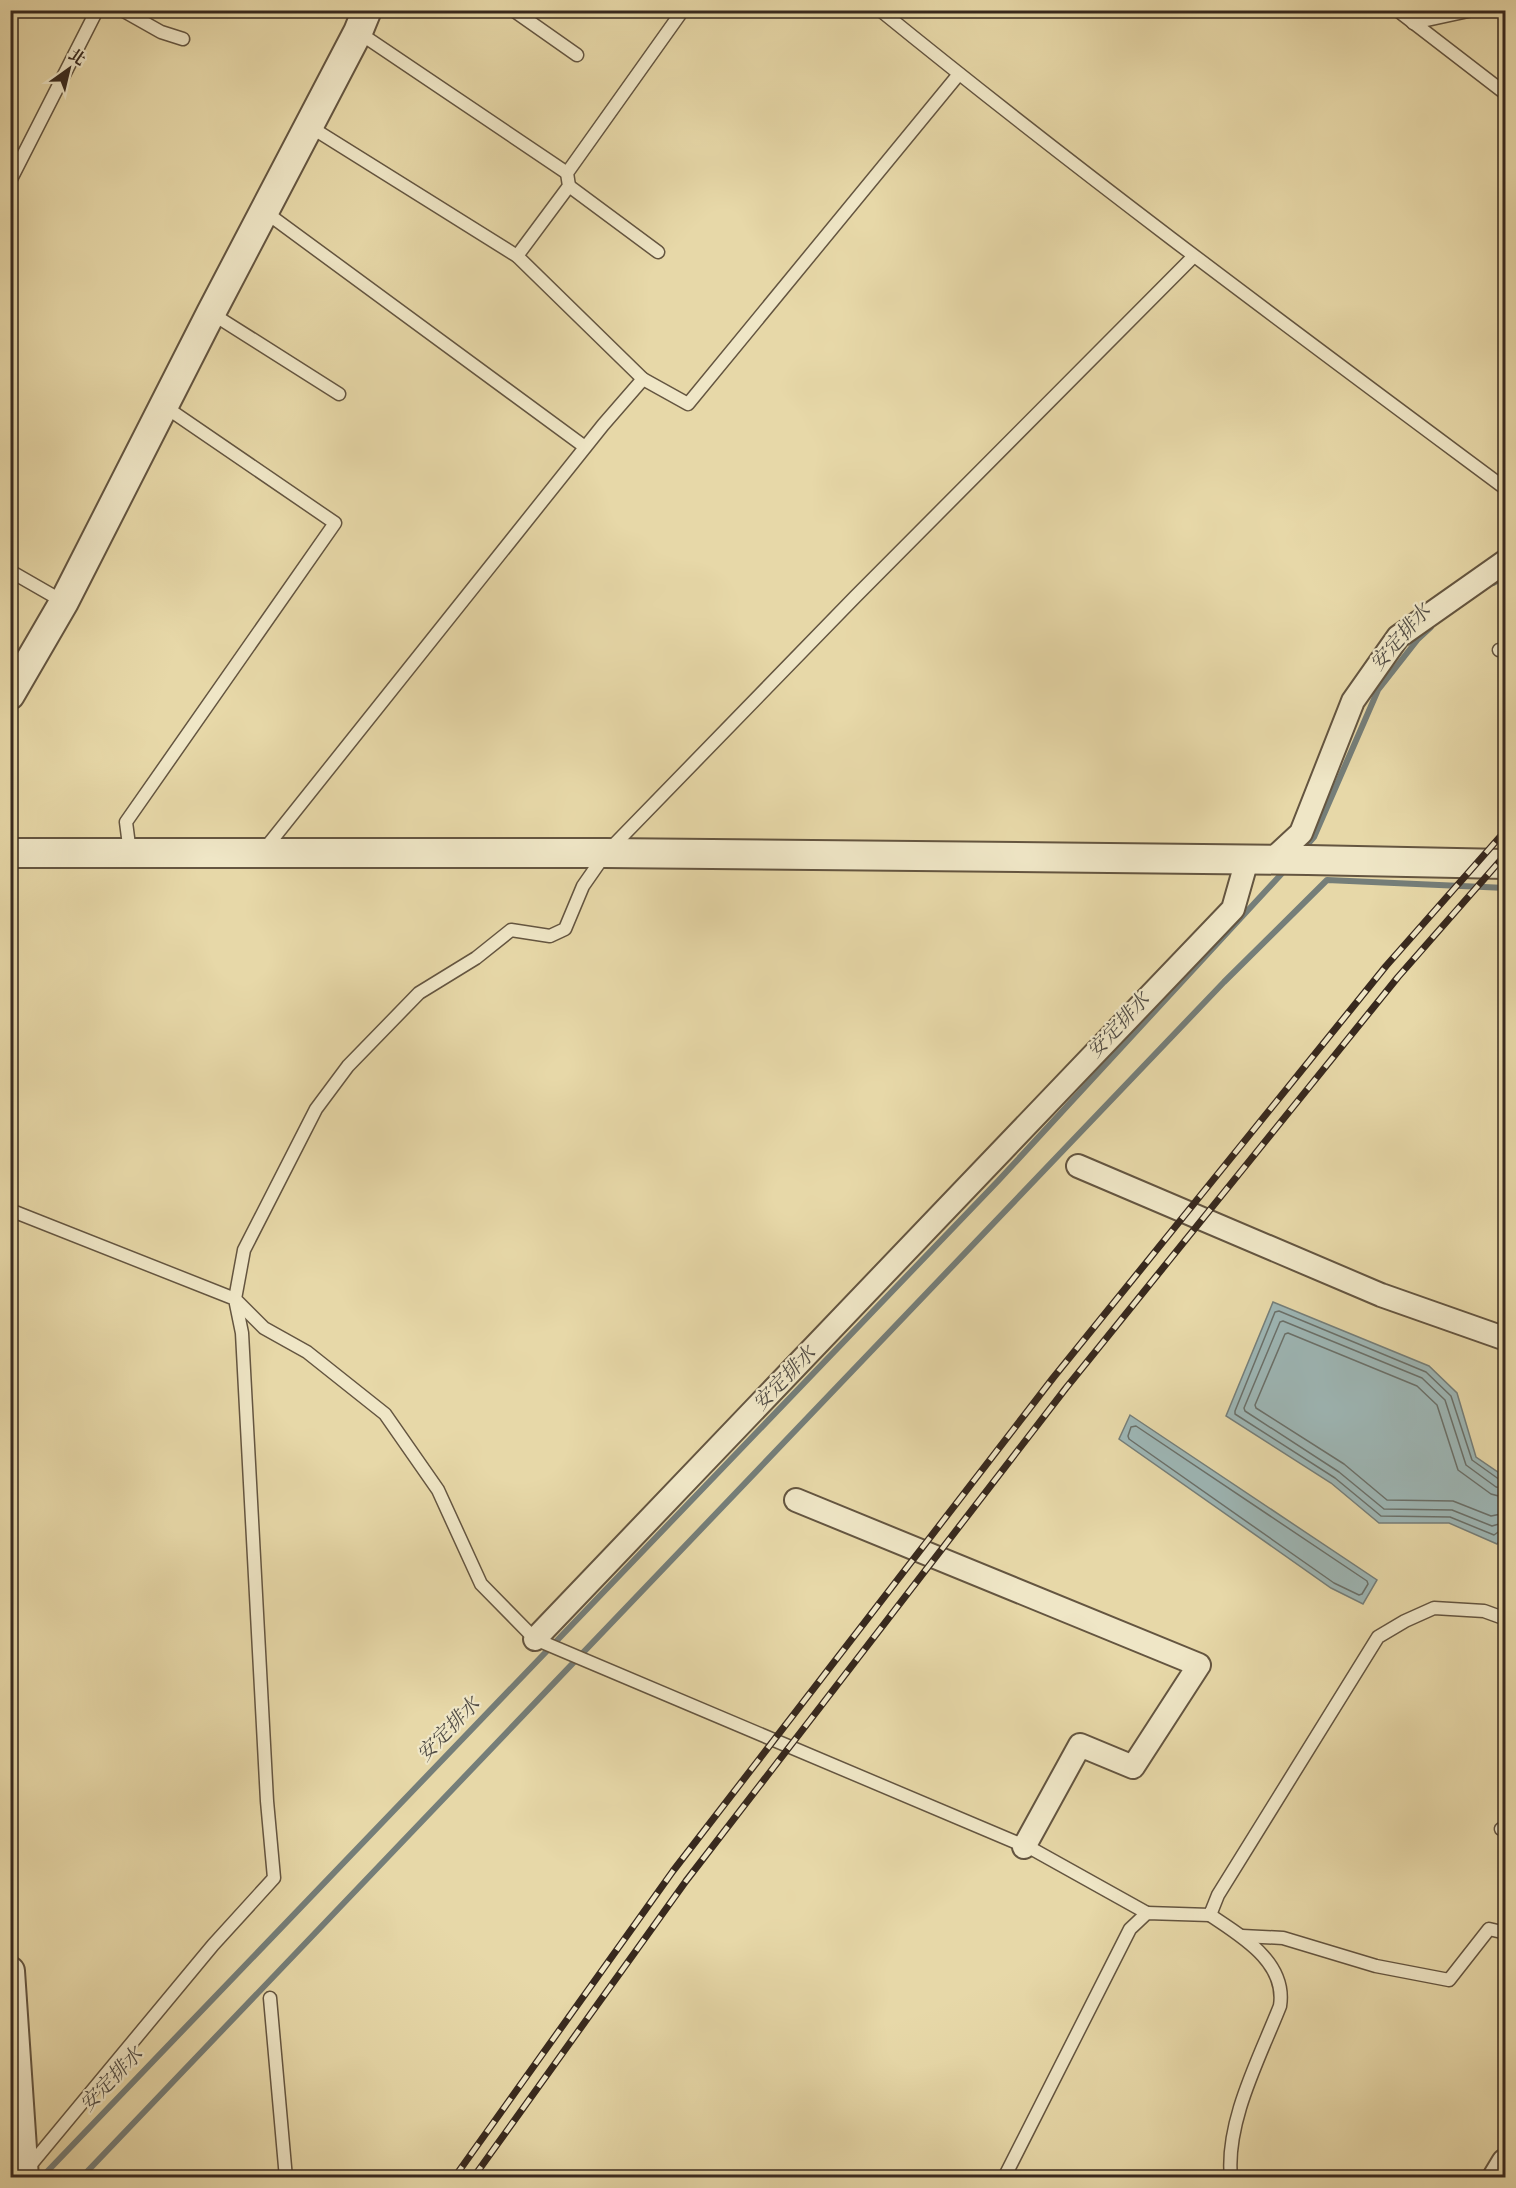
<svg xmlns="http://www.w3.org/2000/svg" width="1516" height="2188" font-family="'IM FELL English','Noto Serif TC',serif">
<style>
.water{fill:#9db6b5;stroke:#757e79;stroke-width:1.5}
.lines{fill:none;stroke-linecap:round;stroke-linejoin:round}
.shore{stroke:#6a706a;stroke-width:1.5}
.stream{stroke:#757e79;stroke-width:6}
.service-casing{stroke:#645540;stroke-width:15}
.minor-casing{stroke:#645540;stroke-width:26}
.tertiary-casing{stroke:#645540;stroke-width:32}
.service{stroke:#efe6c6;stroke-width:12}
.minor{stroke:#efe6c6;stroke-width:22}
.tertiary{stroke:#efe6c6;stroke-width:28}
.rail-casing{stroke:#38291e;stroke-width:7}
.rail{stroke:#efe6c6;stroke-width:4.5;stroke-dasharray:14;stroke-linecap:butt}
.labels{text-anchor:middle;dominant-baseline:central;stroke-width:4.5;stroke-linejoin:round;paint-order:stroke}
.water-label{font-size:20px;font-style:italic;fill:#514c44;stroke:#efe6c6}
</style>
<rect width="100%" height="100%" fill="#e7d8a8"/>
<filter id="stains"><feTurbulence type="fractalNoise" baseFrequency=".00333" numOctaves="4"/><feColorMatrix values="0 0 0 0 .2 0 0 0 0 .09 0 0 0 0 .02 0 0 0 .5 -.17"/></filter>
<radialGradient id="worn" r=".72"><stop offset=".6" stop-color="#630" stop-opacity="0"/><stop offset="1" stop-color="#630" stop-opacity=".3"/></radialGradient>
<g class="water">
<polygon points="1273,1302 1429,1366 1457,1393 1476,1457 1505,1477 1505,1533 1497,1544 1449,1523 1379,1523 1331,1483 1226,1416"/>
<polygon points="1130,1415 1377,1580 1363,1604 1331,1588 1119,1439"/>
</g>
<g class="lines">
<g class="shore">
<polygon points="1136,1426 1367,1581 1368,1584 1362,1594 1359,1595 1334,1583 1129,1439 1128,1436 1131,1427"/>
<polyline points="1506,1481 1500,1480 1472,1460 1451,1396 1426,1372 1279,1311 1275,1312 1235,1411 1235,1414 1335,1478 1381,1516 1450,1517 1494,1535 1501,1530 1506,1530"/>
<polyline points="1506,1489 1496,1487 1466,1465 1445,1400 1422,1378 1283,1321 1280,1322 1244,1408 1245,1411 1339,1472 1384,1509 1452,1510 1492,1526 1506,1522"/>
<polyline points="1506,1498 1491,1494 1458,1470 1437,1405 1417,1386 1288,1333 1285,1334 1255,1405 1256,1408 1344,1464 1387,1500 1453,1501 1491,1516 1506,1513"/>
</g>
<g class="stream">
<polyline points="1493,583 1506,576"/>
<polyline points="1301,852 1314,837 1378,690 1418,639 1431,627"/>
<polyline points="41,2178 998,1181 1286,869"/>
<polyline points="81,2178 1224,982 1327,880 1506,888"/>
</g>
<defs>
<g id="service">
<polyline points="122,10 161,32 183,39"/>
<polyline points="513,10 577,55"/>
<path d="M 880,10 C 1084,176 1295,332 1506,489"/>
<polyline points="1397,10 1506,94"/>
<polyline points="1413,23 1473,10"/>
<polyline points="358,32 567,173"/>
<polyline points="309,126 517,256 643,379"/>
<polyline points="10,181 97,10"/>
<polyline points="569,186 658,252"/>
<polyline points="264,211 585,447"/>
<polyline points="517,256 569,186 567,173 683,10"/>
<polyline points="211,313 339,394"/>
<polyline points="10,571 64,602"/>
<polyline points="1499,650 1506,649"/>
<polyline points="264,850 603,425 643,379 688,404 959,74"/>
<polyline points="130,853 126,822 335,523 164,406"/>
<polyline points="10,1210 235,1299 242,1333 267,1801 274,1878 213,1945 28,2168"/>
<polyline points="1501,1829 1506,1830"/>
<polyline points="1147,1913 1034,1850 535,1639 481,1584 438,1490 385,1414 307,1352 264,1328 235,1299 244,1250 316,1109 348,1066 419,993 476,958 511,930 550,936 565,929 583,886 606,853 855,597 1193,257"/>
<path d="M 1210,1915 C 1241,1936 1287,1962 1280,2006 C 1260,2057 1225,2122 1231,2178"/>
<polyline points="1242,1936 1283,1938 1376,1966 1449,1980 1489,1929 1506,1933"/>
<polyline points="270,1998 286,2178"/>
<polyline points="1004,2178 1130,1929 1147,1913 1210,1915 1218,1895 1378,1637 1405,1621 1434,1608 1484,1611 1506,1619"/>
</g>
<g id="minor">
<polyline points="1272,860 1301,833 1353,701 1398,637 1506,561"/>
<polyline points="1078,1166 1381,1295 1506,1339"/>
<polyline points="796,1500 1199,1665 1133,1767 1080,1745 1024,1847"/>
<polyline points="535,1639 1233,909 1247,860"/>
</g>
<g id="tertiary">
<polyline points="10,695 64,602 211,313 358,32 367,10"/>
<polyline points="10,853 606,853 1308,860 1506,864"/>
<polyline points="10,1971 24,2178"/>
<polyline points="1497,2178 1506,2163"/>
</g>
</defs>
<use href="#service" class="service-casing"/>
<use href="#minor" class="minor-casing"/>
<use href="#tertiary" class="tertiary-casing"/>
<use href="#service" class="service"/>
<use href="#minor" class="minor"/>
<use href="#tertiary" class="tertiary"/>
<defs>
<g id="rail">
<polyline points="454,2178 673,1871 1053,1378 1386,966 1506,830"/>
<polyline points="473,2178 686,1881 1066,1388 1398,977 1506,854"/>
</g>
</defs>
<use href="#rail" class="rail-casing"/>
<use href="#rail" class="rail"/>
</g>
<g class="labels">
<g class="water-label">
<text transform="translate(1401 638) rotate(-49)">安定排水</text>
<text transform="translate(1119 1026) rotate(-47)">安定排水</text>
<text transform="translate(785 1379) rotate(-46)">安定排水</text>
<text transform="translate(449 1730) rotate(-46)">安定排水</text>
<text transform="translate(112 2080) rotate(-46)">安定排水</text>
</g>
</g>
<rect width="1516" height="2188" fill="none" stroke="#e7d8a8" stroke-width="36"/>
<rect x="12" y="12" width="1492" height="2164" fill="none" stroke="#38291e" stroke-width="3"/>
<rect x="18" y="18" width="1480" height="2152" fill="none" stroke="#38291e" stroke-width="1.5"/>
<g transform="translate(69 69) rotate(34)" stroke="#efe6c6" stroke-width="4.5" paint-order="stroke">
<path d="M0-4.5L10 22L0 15L-10 22Z" fill="#38291e"/>
<text y="-9" font-size="16" font-weight="bold" text-anchor="middle" fill="#38291e">北</text>
</g>
<rect width="100%" height="100%" filter="url(#stains)"/>
<rect width="100%" height="100%" fill="url(#worn)"/>
</svg>
